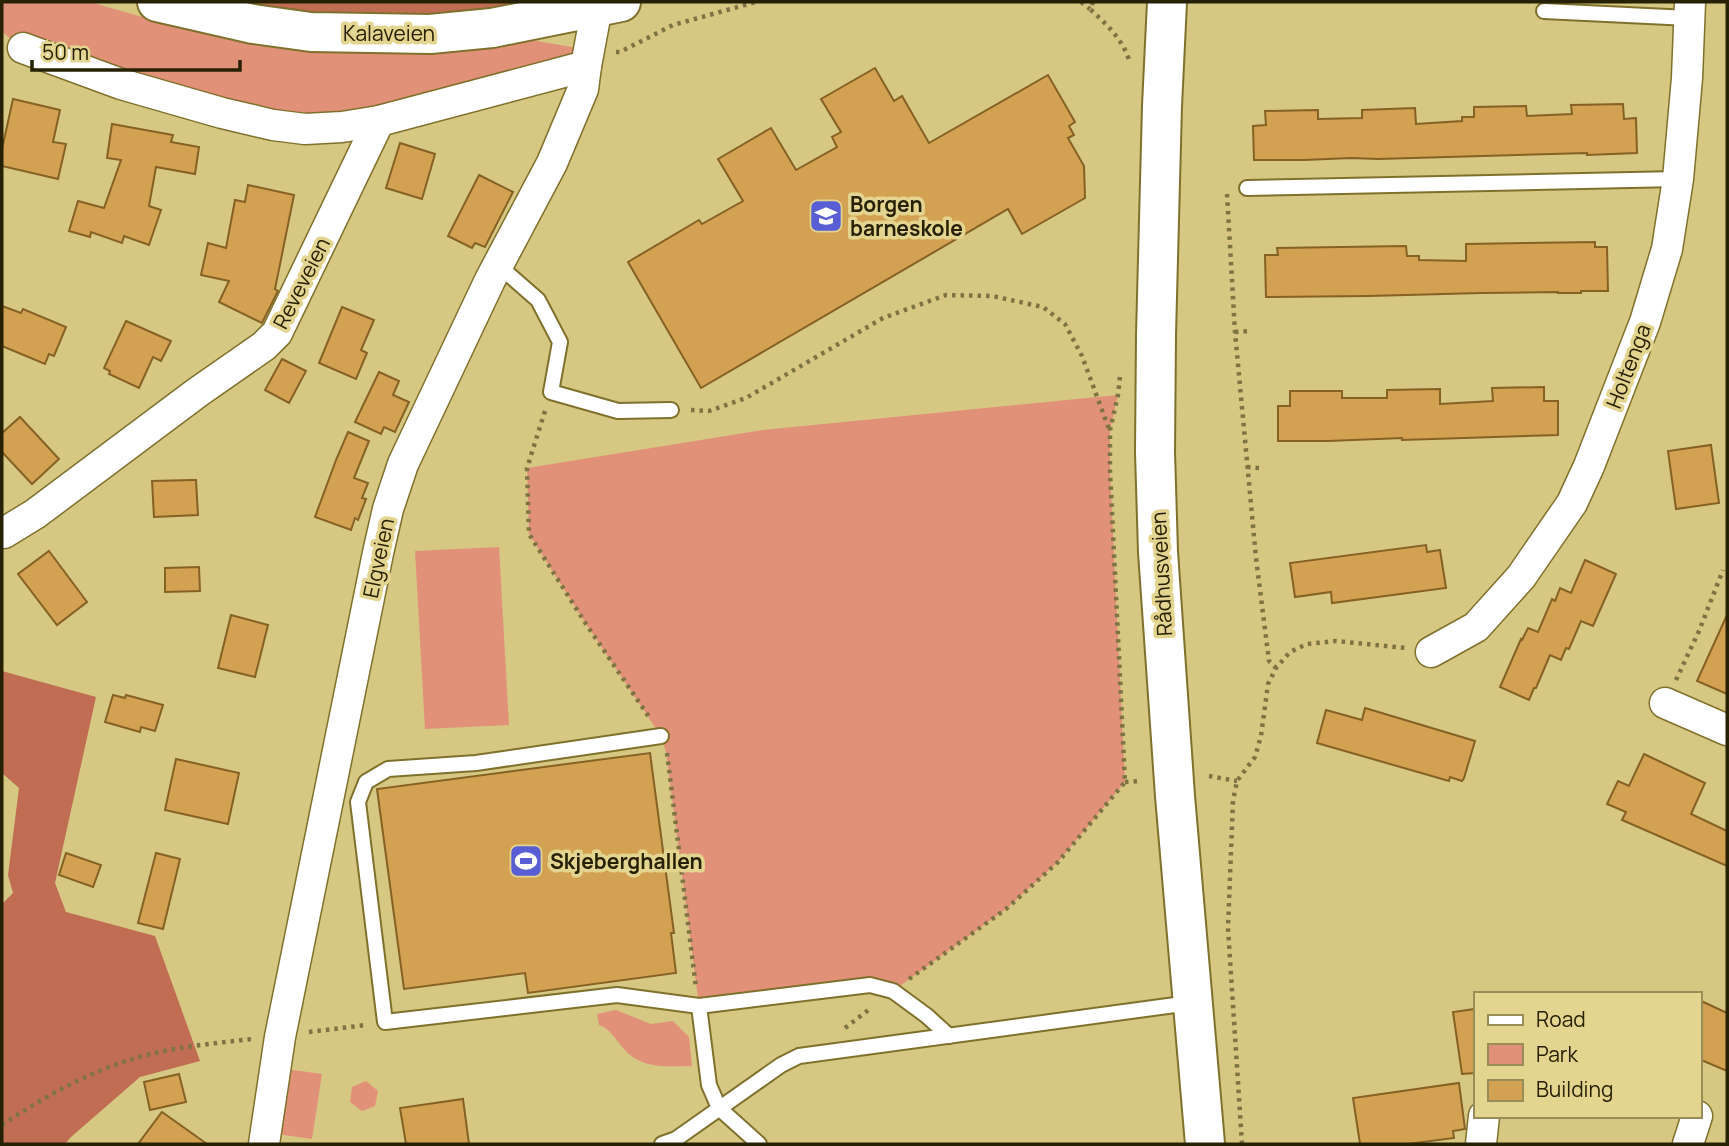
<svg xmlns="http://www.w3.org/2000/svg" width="1729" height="1146" font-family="Manrope,sans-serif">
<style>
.green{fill:#e29179}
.forest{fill:#c16d54}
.building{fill:#d3a152;stroke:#856124;stroke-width:2}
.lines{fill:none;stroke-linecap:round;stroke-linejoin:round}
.lane-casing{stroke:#7f712c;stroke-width:18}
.street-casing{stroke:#7f712c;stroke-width:33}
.secondary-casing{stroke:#7f712c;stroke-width:42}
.path{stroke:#7e7443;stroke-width:4.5;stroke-dasharray:3.5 5;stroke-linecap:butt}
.lane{stroke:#fff;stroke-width:14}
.street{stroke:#fff;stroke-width:30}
.secondary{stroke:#fff;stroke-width:38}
.labels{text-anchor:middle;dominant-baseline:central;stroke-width:7;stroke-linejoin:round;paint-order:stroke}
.street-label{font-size:21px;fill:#272104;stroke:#e3d48f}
.poi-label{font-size:21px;font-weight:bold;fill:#272104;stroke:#e3d48f;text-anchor:start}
</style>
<rect width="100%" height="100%" fill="#d6c782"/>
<g class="green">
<polygon points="2,2 90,2 160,22 298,48 349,53 430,51 531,40 589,50 305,129 23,48 2,32"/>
<polygon points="1118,395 1110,430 1110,471 1125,782 1058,862 1006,909 893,991 870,985 699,1006 666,752 661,736 586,624 529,534 527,468 763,430"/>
<polygon points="499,547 509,725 425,729 415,551"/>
<path d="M 616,1010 L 651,1024 L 673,1021 L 689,1037 L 692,1066 C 666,1066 642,1070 623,1048 C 615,1039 611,1029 599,1025 L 597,1014 Z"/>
<polygon points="286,1069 322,1074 312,1139 277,1134"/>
<polygon points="366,1081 378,1091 375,1106 362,1111 350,1102 352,1087"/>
</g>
<g class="forest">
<polygon points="157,2 622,2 492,28"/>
<polygon points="2,671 96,697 55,883 66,912 155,936 200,1061 140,1077 71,1137 65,1144 2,1144 2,904 13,893 8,875 19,788 2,773"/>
</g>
<g class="building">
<polygon points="875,68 894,101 902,96 929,143 1048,75 1075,122 1069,126 1074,135 1068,138 1084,166 1085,198 1022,234 1008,209 701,388 628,262 699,220 702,224 743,201 718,159 771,128 796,170 837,147 832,137 841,132 821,99"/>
<polygon points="13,99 60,110 53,142 66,144 58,179 2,166 2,149"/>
<polygon points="1623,104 1624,119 1636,118 1637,153 1587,155 1587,153 1378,159 1351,158 1304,160 1254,160 1253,126 1266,125 1265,111 1318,110 1318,119 1362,118 1362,110 1415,108 1416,124 1462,121 1462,117 1474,117 1474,107 1526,106 1527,116 1572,114 1571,105"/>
<polygon points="112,124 173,135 171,142 199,147 195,174 156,167 149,206 161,210 149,245 124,236 122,243 91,232 90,237 69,231 78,201 104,208 121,160 107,158"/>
<polygon points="400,143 435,154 422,199 386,188"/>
<polygon points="479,175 513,192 485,247 475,243 472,248 448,236"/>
<polygon points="248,185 294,195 275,289 278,291 262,323 219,302 229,281 201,275 208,243 226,248 235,200 245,202"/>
<polygon points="1595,242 1595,247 1607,247 1608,291 1581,291 1581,293 1558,293 1558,292 1481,293 1369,296 1266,297 1265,255 1278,255 1277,248 1406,246 1407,256 1419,256 1419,260 1466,261 1466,244"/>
<polygon points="2,306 21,313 23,309 66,327 54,356 49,354 45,364 2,346"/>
<polygon points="342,307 374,320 361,350 367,353 356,379 319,363"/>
<polygon points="126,321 171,341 161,361 153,357 139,388 109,374 110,371 104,368"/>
<polygon points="282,359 306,371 289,403 265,390"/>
<polygon points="379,372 399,381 393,395 409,402 395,432 384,427 381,434 355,422"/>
<polygon points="1544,387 1544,401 1558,401 1558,435 1402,440 1402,438 1328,441 1278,441 1278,406 1290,406 1290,391 1342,391 1342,398 1387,398 1387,390 1440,389 1440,404 1493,401 1492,388"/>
<polygon points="20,417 59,459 32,484 2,452 2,433"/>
<polygon points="348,432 369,441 354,478 368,483 362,498 366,499 358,520 355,518 351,530 315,517 336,460"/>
<polygon points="1711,445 1719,503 1676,509 1668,451"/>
<polygon points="192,480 196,480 198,515 154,517 152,481"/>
<polygon points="1426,545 1427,552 1440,550 1446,588 1332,603 1331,592 1295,597 1290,563"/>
<polygon points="49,551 87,602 57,625 18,574"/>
<polygon points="1585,560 1616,574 1593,626 1581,621 1569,649 1566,648 1561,660 1550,655 1536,688 1534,688 1529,700 1500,687 1521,639 1522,640 1528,628 1538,632 1552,599 1555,601 1560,588 1571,593"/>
<polygon points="199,567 200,591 165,592 165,568"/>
<polygon points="231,615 268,625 255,677 218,668"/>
<polygon points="1727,615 1727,694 1697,681"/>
<polygon points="113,695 125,698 126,695 163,705 155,731 141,727 140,732 105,722"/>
<polygon points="1365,708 1475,741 1464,778 1462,781 1450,777 1449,781 1317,743 1326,710 1362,720"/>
<polygon points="650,753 674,933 671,933 676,973 528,993 525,973 404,989 377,789"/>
<polygon points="1644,754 1705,783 1691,814 1727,831 1727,866 1622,820 1626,812 1607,804 1618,781 1629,786"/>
<polygon points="176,759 239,773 228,824 165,810"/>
<polygon points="66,853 101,865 93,887 59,875"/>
<polygon points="156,853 180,859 163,929 138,923"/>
<polygon points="1699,1000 1727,1013 1727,1071 1699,1059"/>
<polygon points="1475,1009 1475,1073 1462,1074 1453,1012"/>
<polygon points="179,1074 186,1102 150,1110 144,1082"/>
<polygon points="1459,1083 1465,1129 1453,1131 1454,1138 1408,1144 1360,1144 1353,1098"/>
<polygon points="463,1099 469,1144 406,1144 400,1108"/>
<polygon points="162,1112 207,1144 138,1144"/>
</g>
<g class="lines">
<defs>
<g id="lane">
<polyline points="1544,11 1689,18"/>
<polyline points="1247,188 1678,179"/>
<polyline points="498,265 538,300 560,342 551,392 618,411 671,410"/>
<polyline points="661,736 476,763 388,769 366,782 358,802 385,1022 617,995 699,1006 870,985 893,991 927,1016 949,1036"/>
<polyline points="699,1006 709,1085 719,1108 759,1144"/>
<polyline points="662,1144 676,1139 781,1065 799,1056 1190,1003"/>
</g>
<g id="street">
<polyline points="23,48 121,84 222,113 273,125 305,129 342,127 379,121"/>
<polyline points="4,533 35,514 198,392 264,346 277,333 379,121 586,66"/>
<polyline points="1431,652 1476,627 1521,577 1572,503 1589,466 1645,322 1667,249 1678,179 1687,78 1690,2"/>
<polyline points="1665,703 1727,730"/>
<polyline points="264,1144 280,1037 378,553 388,509 403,464 490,280 552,163 583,89 586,66 597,7"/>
<polyline points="1481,1144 1484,1116"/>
<polyline points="1688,1144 1697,1116"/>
</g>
<g id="secondary">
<polyline points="157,2 253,24 311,32 430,34 492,28 621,2"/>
<polyline points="1167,2 1162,106 1156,335 1155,452 1158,552 1175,796 1205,1144"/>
</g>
</defs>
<use href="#lane" class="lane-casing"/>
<use href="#street" class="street-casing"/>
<use href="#secondary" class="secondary-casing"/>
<g class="path">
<polyline points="1081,2 1090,9"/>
<path d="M 1093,2 L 1090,9 C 1106,24 1122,38 1129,60"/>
<polyline points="616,52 620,52 673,25 756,2"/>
<polyline points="1227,194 1235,332 1256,558 1269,661 1276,668"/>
<polyline points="1235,332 1250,331"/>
<polyline points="691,410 709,411 746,398 883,318 946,295 992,296 1043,307 1065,324 1082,356 1109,429"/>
<polyline points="545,411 527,468 529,534 586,624 649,717"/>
<polyline points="1247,467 1260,468"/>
<polyline points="1676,680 1699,631 1723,570"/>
<polyline points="667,753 696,988"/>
<polyline points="1209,776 1237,781"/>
<polyline points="1125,782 1142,781"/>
<polyline points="909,979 1006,909 1058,862 1125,782 1110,471 1110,430 1118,395 1120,376"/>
<polyline points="845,1028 871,1008"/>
<polyline points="309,1032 366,1025"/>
<path d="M 2,1125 C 39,1100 78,1078 120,1063 C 162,1048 208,1044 252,1039"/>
<polyline points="1242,1144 1228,928 1233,801 1237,781 1255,757 1261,736 1268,684 1276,668 1290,652 1307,644 1336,641 1406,648"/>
</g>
<use href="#lane" class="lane"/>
<use href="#street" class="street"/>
<use href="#secondary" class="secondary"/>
</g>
<defs>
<symbol id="school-square" viewBox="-11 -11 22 22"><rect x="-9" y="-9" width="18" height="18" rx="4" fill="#595ed5" stroke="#e3d48f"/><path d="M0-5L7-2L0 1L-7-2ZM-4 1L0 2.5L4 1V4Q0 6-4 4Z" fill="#fff"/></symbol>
<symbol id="stadium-square" viewBox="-11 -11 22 22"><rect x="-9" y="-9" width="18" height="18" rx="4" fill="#595ed5" stroke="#e3d48f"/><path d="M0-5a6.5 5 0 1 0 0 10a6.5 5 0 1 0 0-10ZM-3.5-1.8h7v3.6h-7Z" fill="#fff"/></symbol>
</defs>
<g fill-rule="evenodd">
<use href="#school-square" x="807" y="197" width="38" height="38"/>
<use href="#stadium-square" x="507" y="842" width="38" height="38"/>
</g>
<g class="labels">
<g class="street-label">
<text x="389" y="33">Kalaveien</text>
<text transform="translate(301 283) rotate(-63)">Reveveien</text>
<text transform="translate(1628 366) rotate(-69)">Holtenga</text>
<text transform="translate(378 558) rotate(-78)">Elgveien</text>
<text transform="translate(1161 574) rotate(-93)">Rådhusveien</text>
</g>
<g class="poi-label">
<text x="850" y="204">Borgen<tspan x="850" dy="24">barneskole</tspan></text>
<text x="550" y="861">Skjeberghallen</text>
</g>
</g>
<rect width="1729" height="1146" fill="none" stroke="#272104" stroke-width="7"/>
<rect x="1474" y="992" width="228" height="126" fill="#e3d48f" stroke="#988c57" stroke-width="2"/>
<rect x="1488" y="1015" width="35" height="10" fill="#ffffff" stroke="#988c57" stroke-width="2"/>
<text x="1536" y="1027" font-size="21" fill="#272104">Road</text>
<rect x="1488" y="1044" width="35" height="21" fill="#e29179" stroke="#988c57" stroke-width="2"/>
<text x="1536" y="1062" font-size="21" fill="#272104">Park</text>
<rect x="1488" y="1080" width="35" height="21" fill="#d3a152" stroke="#988c57" stroke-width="2"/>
<text x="1536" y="1097" font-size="21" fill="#272104">Building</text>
<path d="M32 60v10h208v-10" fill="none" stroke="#272104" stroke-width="3.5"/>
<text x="42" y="60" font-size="21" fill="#272104" stroke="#e3d48f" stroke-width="5" paint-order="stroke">50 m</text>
</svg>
